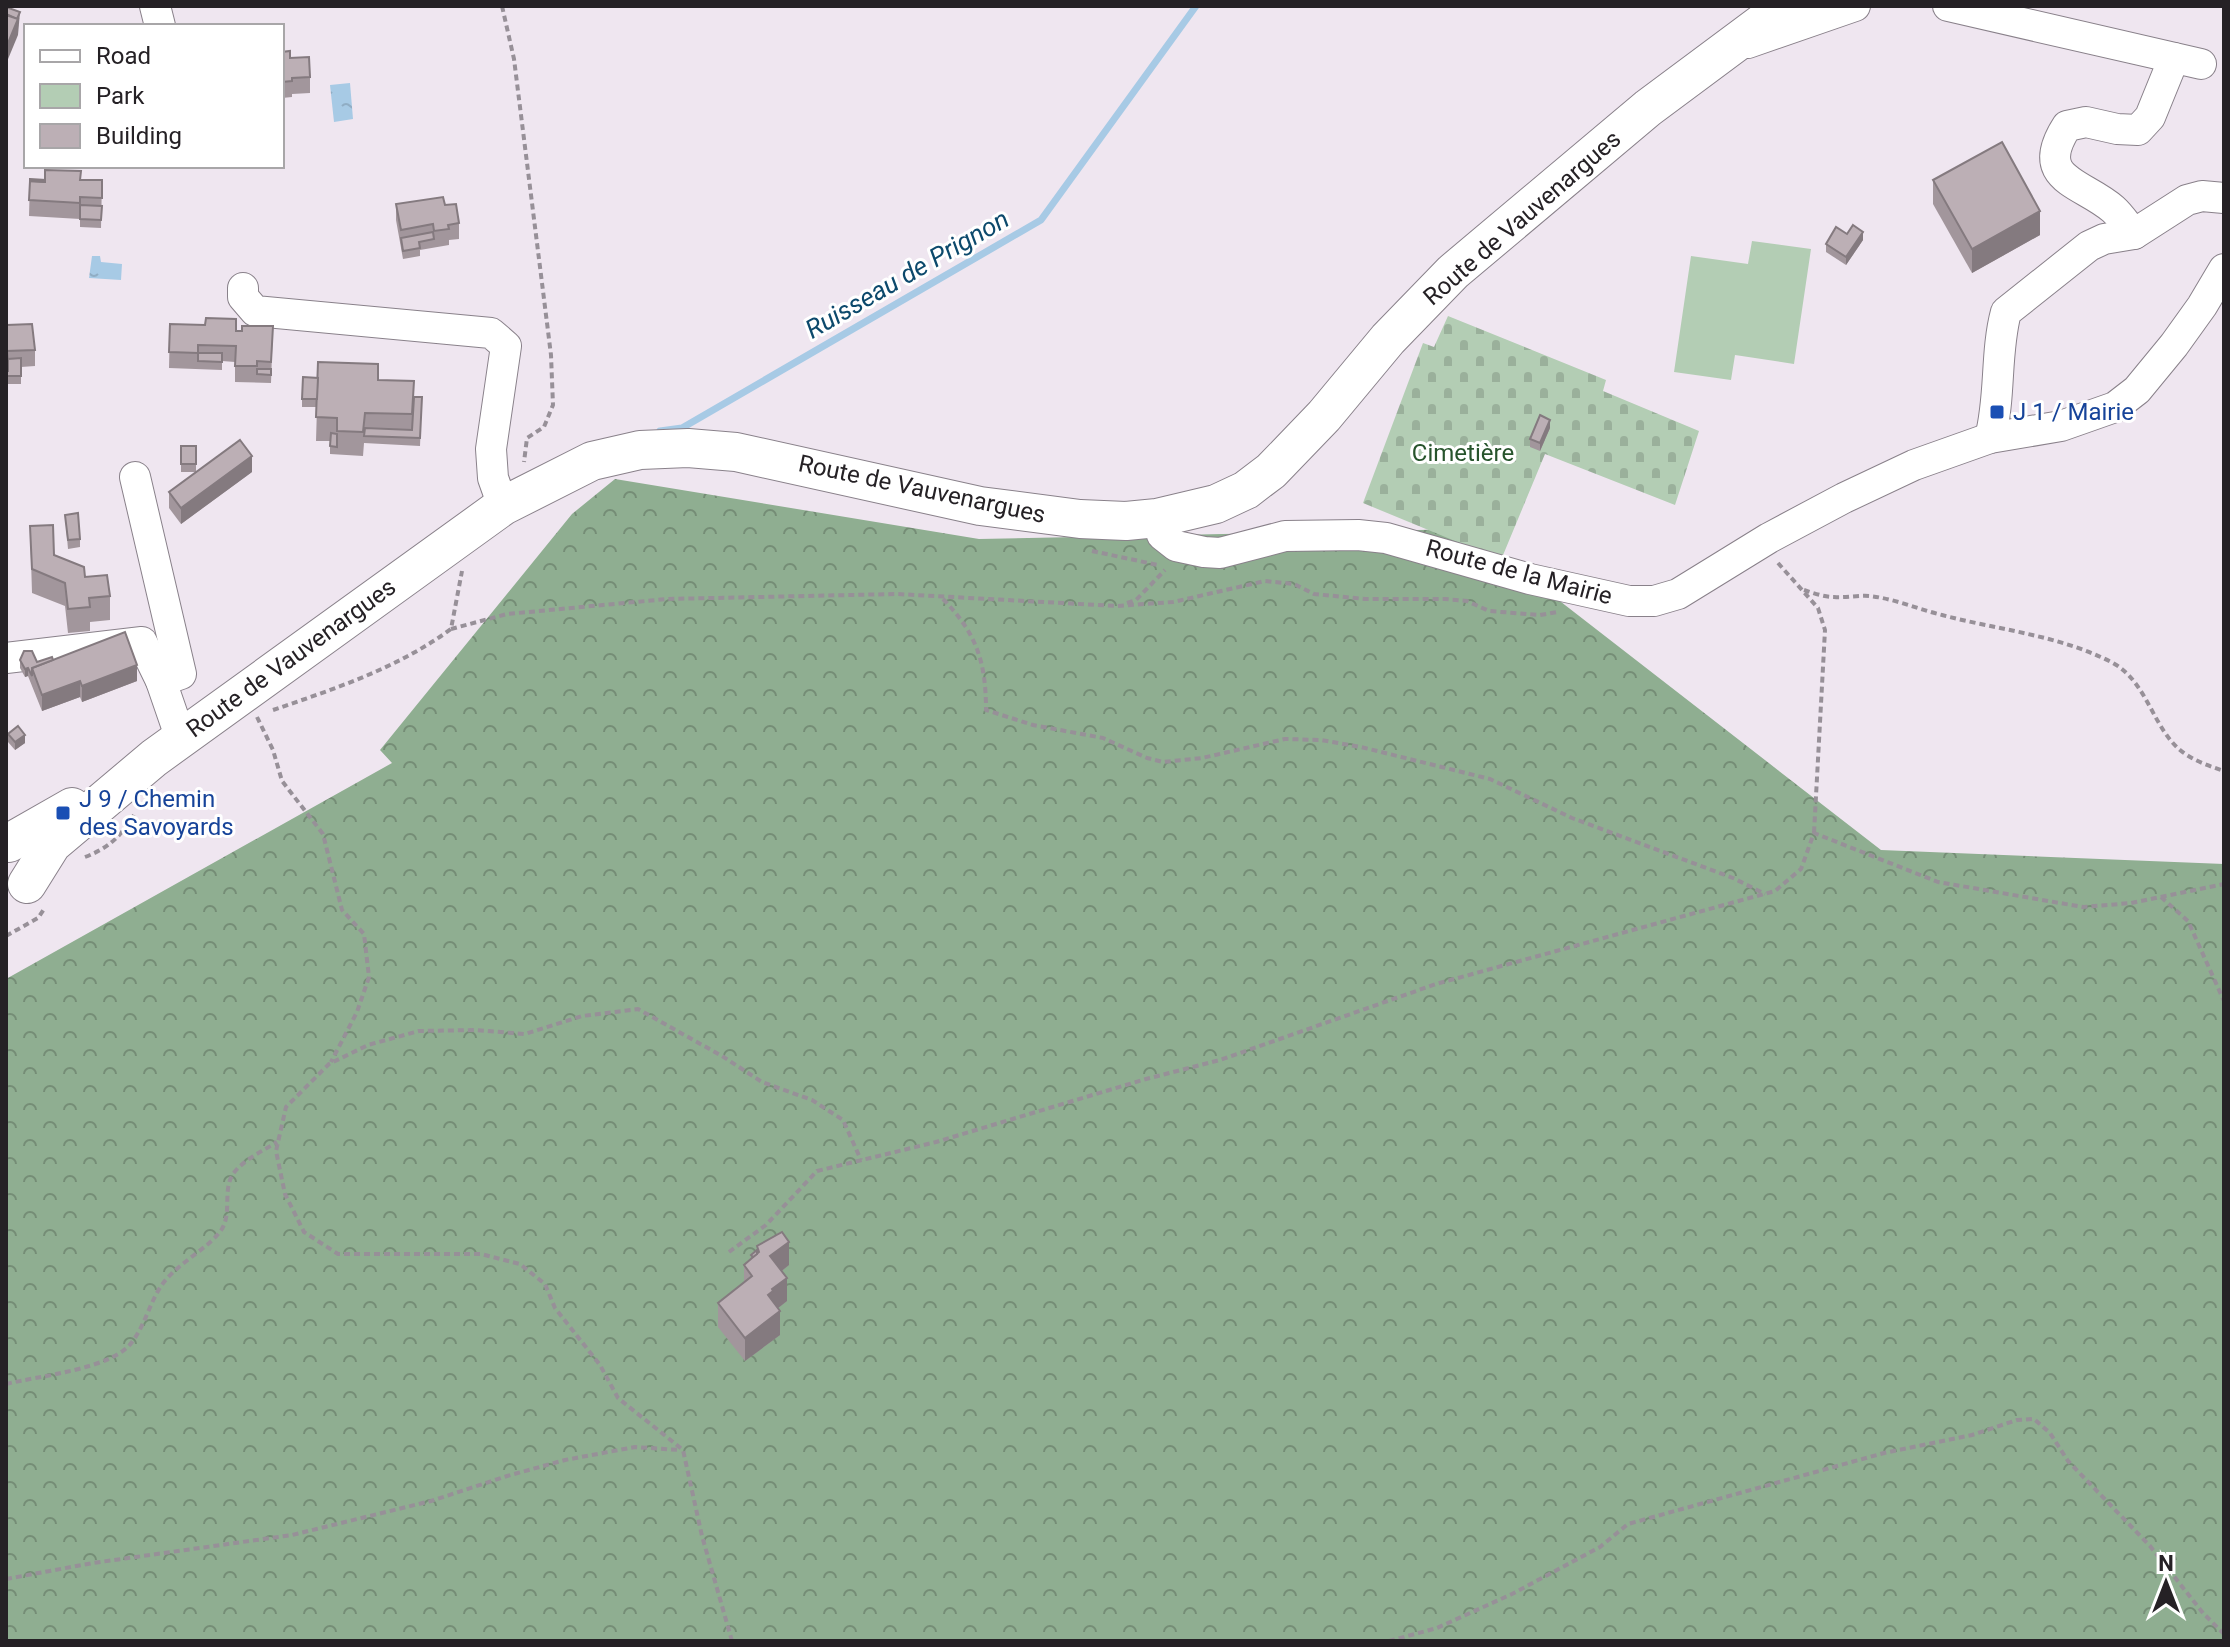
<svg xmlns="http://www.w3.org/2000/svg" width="2230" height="1647" font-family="Roboto,sans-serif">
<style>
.green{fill:#b3cdb4}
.forest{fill:url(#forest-crowns)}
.cemetery{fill:url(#cemetery-stones)}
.water{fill:url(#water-ripples)}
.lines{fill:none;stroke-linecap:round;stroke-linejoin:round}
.stream{stroke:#a7cae5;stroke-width:7}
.minor-casing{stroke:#89818a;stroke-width:32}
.major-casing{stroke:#89818a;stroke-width:40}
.path{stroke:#979098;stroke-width:4;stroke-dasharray:6 4;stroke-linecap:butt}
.minor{stroke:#fff;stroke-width:30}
.major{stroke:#fff;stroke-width:38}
.wall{fill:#a2969c}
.shaded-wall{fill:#847a7f}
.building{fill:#bcafb5;stroke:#847a7f;stroke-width:2}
.transit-dot{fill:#1a4fb4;stroke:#fff;stroke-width:3}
.labels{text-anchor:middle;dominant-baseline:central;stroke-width:6;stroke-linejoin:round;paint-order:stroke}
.street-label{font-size:24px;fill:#252125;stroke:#fff}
.transit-label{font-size:24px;fill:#164399;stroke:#fff;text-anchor:start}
.park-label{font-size:24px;fill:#27542c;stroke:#fff}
.water-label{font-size:26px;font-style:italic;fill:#0c496c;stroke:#fff}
</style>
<defs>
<pattern id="forest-crowns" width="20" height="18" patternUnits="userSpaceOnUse" patternTransform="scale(2)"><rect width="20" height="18" fill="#8fae91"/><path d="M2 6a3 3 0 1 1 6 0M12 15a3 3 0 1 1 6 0" fill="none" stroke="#758d76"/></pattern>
<pattern id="cemetery-stones" width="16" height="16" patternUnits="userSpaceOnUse" patternTransform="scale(2)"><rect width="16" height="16" fill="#b3cdb4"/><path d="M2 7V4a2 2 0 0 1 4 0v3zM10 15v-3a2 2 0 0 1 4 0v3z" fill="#9ab09b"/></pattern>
<pattern id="water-ripples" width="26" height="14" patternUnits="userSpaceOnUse" patternTransform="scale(2)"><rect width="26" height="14" fill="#a7cae5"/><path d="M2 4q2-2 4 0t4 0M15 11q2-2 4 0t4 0" fill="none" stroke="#90adc4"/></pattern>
</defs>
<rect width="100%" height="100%" fill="#efe6f0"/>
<polygon class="green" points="1752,241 1811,249 1794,364 1735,355 1731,380 1674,372 1691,256 1748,264"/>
<polygon class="forest" points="615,479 979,539 1467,529 1881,850 2224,864 2224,1641 6,1641 6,979 392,763 380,750 572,514"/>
<polygon class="cemetery" points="1448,316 1606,380 1603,391 1699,431 1675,505 1545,454 1501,560 1363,503 1423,343 1434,347"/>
<g class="water">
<polygon points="350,83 353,119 334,122 330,85"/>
<polygon points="92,256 100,256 101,262 122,264 121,280 89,278"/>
</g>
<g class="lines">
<polyline class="stream" points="660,431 682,428 1041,220 1196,6"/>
<defs>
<g id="minor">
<polyline points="155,6 160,26"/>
<polyline points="1948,6 2201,64"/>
<polyline points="1748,43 1855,6"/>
<path d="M 2134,234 C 2127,226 2121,216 2113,209 C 2082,182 2032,180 2067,126 L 2086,122 L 2117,129 L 2138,130 L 2150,117 L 2174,58"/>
<polyline points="243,288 243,297 255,311 491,333 506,346 491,449 493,478 503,506"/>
<path d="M 1990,438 C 2001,397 1995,353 2006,312 L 2089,246 L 2104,239 L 2134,234 L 2187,200 L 2202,196 L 2224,198"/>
<polyline points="135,477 181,674 161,681"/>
<polyline points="1157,518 1162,535 1176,546 1204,552 1220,553 1285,536 1358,535 1386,538 1530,579 1629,601 1654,601 1678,594 1769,538 1844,498 1914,465 1990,438 2061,426 2115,407 2137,390 2174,345 2202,306 2224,269"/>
<polyline points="6,658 142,642 161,681 181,739"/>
</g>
<g id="major">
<polyline points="9,843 72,807"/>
<polyline points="27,884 52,844 154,758 503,506 592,461 640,450 688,448 736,452 980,506 1080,519 1126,521 1157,518 1216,504 1246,490 1271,471 1324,416 1388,339 1453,272 1648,108 1785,6"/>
</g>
</defs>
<use href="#minor" class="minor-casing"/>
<use href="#major" class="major-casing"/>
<g class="path">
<polyline points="502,6 514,59 551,355 553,405 544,427 527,438 524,462"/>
<polyline points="1092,551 1158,565"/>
<polyline points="1778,563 1818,608 1825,630 1814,833"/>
<path d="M 1804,590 C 1813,593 1824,597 1834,597 C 1846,598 1858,595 1870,596 C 1895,599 1918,609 1942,615 C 1998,630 2060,635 2113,663 C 2147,682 2152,726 2180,750 C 2192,760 2209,766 2224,771"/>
<path d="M 943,599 C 976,633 986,661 986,710 L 1033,725 L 1103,738 L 1147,758 L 1163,762 L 1202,758 L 1285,739 L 1321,740 L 1361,747 L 1490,779 L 1572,818 L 1733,878 L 1765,894"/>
<polyline points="1127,603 1136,600 1165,570"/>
<polyline points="451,629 507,614 667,599 897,594 1117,606 1173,602 1265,581 1294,584 1314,594 1365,599 1445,599 1467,601 1489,611 1540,615 1557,612"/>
<path d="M 273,710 C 334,689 398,668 451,629 L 462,571"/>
<polyline points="257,717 273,750 282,781 323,834 342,910 364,934 369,977 357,1012 331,1062"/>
<path d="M 85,857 C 109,848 121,836 134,815"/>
<polyline points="2161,897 2188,921 2224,1001"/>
<polyline points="6,936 38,918 44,909"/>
<polyline points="729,1252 766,1225 817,1171 936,1142 1146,1079 1220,1060 1436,984 1775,891 1801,869 1814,833 1938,882 2083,907 2131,903 2224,884"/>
<path d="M 6,1384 C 38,1376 113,1369 132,1342 C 146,1324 150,1300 164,1282 C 179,1263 205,1250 219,1233 C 232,1218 224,1197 230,1180 C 236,1163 263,1151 277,1142"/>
<polyline points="6,1579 93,1563 292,1535 431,1501 507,1476 565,1460 635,1447 680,1450"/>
<polyline points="732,1641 702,1536 683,1450 618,1398 600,1365 555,1308 545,1284 520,1264 481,1254 338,1254 304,1232 285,1194 276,1151 286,1107 329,1064 368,1045 419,1031 475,1030 525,1034 582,1016 638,1009 722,1056 762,1082 812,1100 843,1120 861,1160"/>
<polyline points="1389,1641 1437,1628 1512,1594 1600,1547 1628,1524 1884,1453 1972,1435 2017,1420 2034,1419 2050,1433 2068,1461 2150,1546 2203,1613 2224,1634"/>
</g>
<use href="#minor" class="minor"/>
<use href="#major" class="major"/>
</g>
<g class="wall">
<polygon points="282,52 310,77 310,93 292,94 292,97 282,98"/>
<polygon points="30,179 102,180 101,228 80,227 80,219 29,216"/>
<polygon points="1933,180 2040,235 1972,273 1933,204"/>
<polygon points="396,204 445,205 459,223 459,239 449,240 449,245 420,250 420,256 403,259 396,220"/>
<polygon points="1847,234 1863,240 1846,265 1826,252 1826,244"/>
<polygon points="170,324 236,331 273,326 271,383 235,382 235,362 222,361 222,370 169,368"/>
<polygon points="6,336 35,350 35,366 21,367 21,384 6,384"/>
<polygon points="378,380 414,397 422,397 420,446 364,443 363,456 330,454 330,441 316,441 317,407 302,407 302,399"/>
<polygon points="1550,428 1540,451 1530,447 1530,439"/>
<rect x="181" y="446" width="15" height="26"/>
<polygon points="252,472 181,524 169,508 169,492"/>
<polygon points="65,515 80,539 80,547 68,549"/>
<polygon points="30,526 54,555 110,596 110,620 90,622 90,631 68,633 65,606 32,593"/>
<polygon points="20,660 37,662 53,660 137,681 82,702 80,697 42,711 28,676 25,677 20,668"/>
<polygon points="8,734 25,743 15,750 8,742"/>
<polygon points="757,1246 789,1265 782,1271 787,1301 778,1308 780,1335 745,1361 718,1327 718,1303 744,1283 744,1265 751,1259 751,1255 757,1250"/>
</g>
<g class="shaded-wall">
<polygon points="20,12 18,35 6,64 6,48"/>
<polygon points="2040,211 2040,235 1972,273 1972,249"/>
<polygon points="1863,232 1863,240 1846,265 1846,257"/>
<polygon points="1550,420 1550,428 1540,451 1540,443"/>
<polygon points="252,456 252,472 181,524 181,508"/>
<polygon points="137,665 137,681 82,702 82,686"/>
<polygon points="28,668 28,676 25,677 25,669"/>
<polygon points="80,681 80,697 42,711 42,695"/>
<polygon points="25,735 25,743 15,750 15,742"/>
<polygon points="789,1242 789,1265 770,1280 770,1256"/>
<polygon points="787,1278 787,1301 773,1312 768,1295 772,1289"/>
<polygon points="780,1311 780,1335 745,1361 745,1338"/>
</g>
<g class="building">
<polygon points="6,7 20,12 17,19 6,14"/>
<polygon points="6,15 18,19 6,48"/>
<polygon points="290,51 290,58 309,57 310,77 292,78 292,81 282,82 282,52"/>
<polygon points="2002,142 2040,211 1972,249 1933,180"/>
<polygon points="45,170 81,171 80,180 102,180 102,198 80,197 80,203 29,200 30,181 45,182"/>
<polygon points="30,179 45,180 45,182 30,181"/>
<polygon points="443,197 445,205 456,204 459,223 448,225 449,229 434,231 433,224 401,230 396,204"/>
<polygon points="80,205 102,206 101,220 80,219"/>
<polygon points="1853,225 1863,232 1846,257 1826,244 1836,227 1847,234"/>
<polygon points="433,232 434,239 419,242 420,248 403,251 401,238"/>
<polygon points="206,318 236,319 236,331 242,331 242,326 273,326 271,362 257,361 257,366 235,366 236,346 198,345 198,353 169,352 170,324 205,325"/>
<polygon points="32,324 35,350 7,351 8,363 6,363 7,325"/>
<polygon points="198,353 222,353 222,362 198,361"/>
<polygon points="21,358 21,376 6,376 6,371 8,371 8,359"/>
<polygon points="318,362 378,364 378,380 414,381 412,414 365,413 363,432 337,431 337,418 316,417"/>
<polygon points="257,369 271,369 271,375 257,374"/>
<polygon points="303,377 318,378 317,399 302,399"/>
<polygon points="414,397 422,397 420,438 364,436 365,428 412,430"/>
<polygon points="1540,415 1550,420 1540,443 1530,439"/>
<polygon points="331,433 337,434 337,447 330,446"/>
<polygon points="240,440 252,456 181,508 169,492"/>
<rect x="181" y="446" width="15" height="18"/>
<polygon points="78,513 80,539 68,540 65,515"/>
<polygon points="53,525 54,555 84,567 85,577 107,575 110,596 89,598 90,607 68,609 65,583 32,569 30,526"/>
<polygon points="125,632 137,665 82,686 80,681 42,695 32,668"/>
<polygon points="24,651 32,651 37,662 52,657 53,660 32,668 32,676 28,668 25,669 20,660"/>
<polygon points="18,726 25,735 15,742 8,734"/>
<polygon points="782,1232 789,1242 770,1256 787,1278 772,1289 773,1291 768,1295 780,1311 745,1338 718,1303 752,1276 744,1265 759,1252 757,1246"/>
<polygon points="757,1250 757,1254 753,1257 751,1255"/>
</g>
<g class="transit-dot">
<rect x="1989" y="404" width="16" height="16" rx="4"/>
<rect x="55" y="805" width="16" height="16" rx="4"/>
</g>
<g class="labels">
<g class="street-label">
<text transform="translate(1522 218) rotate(-41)">Route de Vauvenargues</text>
<text transform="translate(922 489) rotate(12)">Route de Vauvenargues</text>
<text transform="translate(1519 572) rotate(15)">Route de la Mairie</text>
<text transform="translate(291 658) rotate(-36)">Route de Vauvenargues</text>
</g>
<g class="transit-label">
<text x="2013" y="412">J 1 / Mairie</text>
<text x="79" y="799">J 9 / Chemin<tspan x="79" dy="28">des Savoyards</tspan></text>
</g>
<g class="park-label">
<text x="1463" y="453">Cimetière</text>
</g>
<g class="water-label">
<text transform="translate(907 274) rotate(-30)">Ruisseau de Prignon</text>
</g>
</g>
<rect width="2230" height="1647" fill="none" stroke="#252125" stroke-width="16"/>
<rect x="24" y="24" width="260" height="144" fill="#ffffff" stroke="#a8a6a8" stroke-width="2"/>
<rect x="40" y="50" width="40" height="12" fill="#ffffff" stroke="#a8a6a8" stroke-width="2"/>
<text x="96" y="64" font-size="24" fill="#252125">Road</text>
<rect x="40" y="84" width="40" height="24" fill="#b3cdb4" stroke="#a8a6a8" stroke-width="2"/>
<text x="96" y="104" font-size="24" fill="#252125">Park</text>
<rect x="40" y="124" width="40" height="24" fill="#bcafb5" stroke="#a8a6a8" stroke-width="2"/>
<text x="96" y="144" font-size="24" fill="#252125">Building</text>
<g transform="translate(2166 1583)" stroke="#ffffff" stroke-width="6" paint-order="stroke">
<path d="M0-6L14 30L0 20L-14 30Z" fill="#252125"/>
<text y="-12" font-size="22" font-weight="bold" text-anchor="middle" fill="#252125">N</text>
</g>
</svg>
